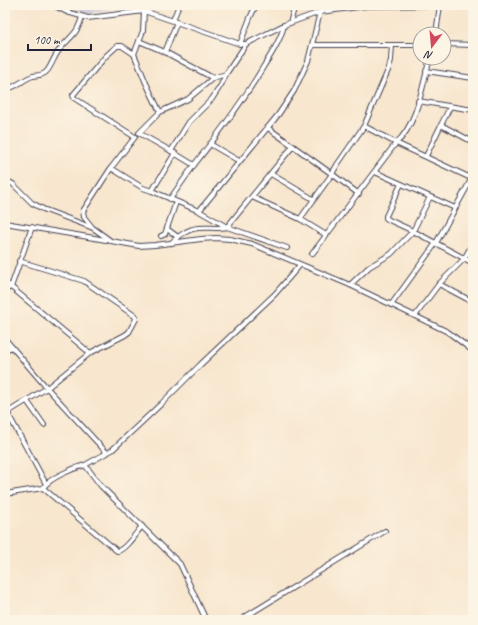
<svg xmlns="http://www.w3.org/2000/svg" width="478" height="625" font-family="Caveat,sans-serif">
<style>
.industrial{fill:url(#industrial-furrows)}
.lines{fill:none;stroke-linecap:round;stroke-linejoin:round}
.street-casing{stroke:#423f51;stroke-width:6}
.street{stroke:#fff;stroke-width:4}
</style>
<defs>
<pattern id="industrial-furrows" width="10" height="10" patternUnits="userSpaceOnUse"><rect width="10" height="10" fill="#c4c0db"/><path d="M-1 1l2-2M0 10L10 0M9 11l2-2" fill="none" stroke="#a8a5bd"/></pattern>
</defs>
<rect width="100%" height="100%" fill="#fcf5e5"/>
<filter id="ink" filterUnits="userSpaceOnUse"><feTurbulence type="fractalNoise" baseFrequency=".025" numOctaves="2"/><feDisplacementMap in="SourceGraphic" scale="8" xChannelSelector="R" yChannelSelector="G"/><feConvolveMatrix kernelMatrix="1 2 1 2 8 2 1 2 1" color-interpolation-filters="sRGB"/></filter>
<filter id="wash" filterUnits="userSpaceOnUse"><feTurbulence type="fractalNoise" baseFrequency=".012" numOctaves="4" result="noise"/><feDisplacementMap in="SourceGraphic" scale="16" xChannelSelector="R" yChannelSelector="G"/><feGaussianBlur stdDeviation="0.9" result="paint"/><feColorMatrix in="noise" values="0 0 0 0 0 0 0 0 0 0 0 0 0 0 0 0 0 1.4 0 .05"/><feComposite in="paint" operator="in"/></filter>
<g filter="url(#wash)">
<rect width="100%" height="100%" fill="#f8e6ce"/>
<polygon class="industrial" points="68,5 123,5 89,14"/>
</g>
<g filter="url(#ink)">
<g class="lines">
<defs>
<g id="street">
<polyline points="53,5 67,12 88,18 144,11 240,44 246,44 284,25 320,12 366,6 444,5"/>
<polyline points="144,11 143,31 134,54 146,83 160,112"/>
<polyline points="173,20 179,5"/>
<polyline points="177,22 165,52 213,78"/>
<polyline points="290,23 295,5"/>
<polyline points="436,34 440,5"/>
<polyline points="139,41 165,52"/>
<polyline points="240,44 250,18 256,5"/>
<path d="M 246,44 L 226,74 L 221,85 L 212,99 L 189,122 L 171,151 L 194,165 C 220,132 244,100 265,64 C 273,52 281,39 284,25"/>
<polyline points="444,44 473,45"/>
<polyline points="313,45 420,45"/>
<polyline points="392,45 391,60 389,68 364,126 396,143 473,179"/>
<polyline points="426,71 473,78"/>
<path d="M 5,89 C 15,89 23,79 33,76 C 38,75 43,76 47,71 C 52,65 54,56 60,49 C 71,35 76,37 82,17"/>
<polyline points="418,101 473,110"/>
<polyline points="441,125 450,107"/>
<polyline points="268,128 332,174 337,165 364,126"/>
<polyline points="210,144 239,161"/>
<polyline points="171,151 139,133 160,112 188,99 213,78 226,74"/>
<polyline points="175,153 152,191 199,211 227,227 287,248"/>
<polyline points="426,156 441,125 473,142"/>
<polyline points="111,168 143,188 152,191"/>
<polyline points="375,172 455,208"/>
<polyline points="271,174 313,199"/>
<polyline points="5,180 13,184 32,203 43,209 93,228 111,241 139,246 155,245 201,239 216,238 230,239 252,244 350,285 415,316 448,332 473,351"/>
<polyline points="401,184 386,216 386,218 389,220 413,231 430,197"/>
<polyline points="252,197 300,219 326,235"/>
<polyline points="170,199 194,165"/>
<polyline points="199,211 278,115 294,91 308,61 320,12"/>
<polyline points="300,219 332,174 359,194"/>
<polyline points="5,223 106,240"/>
<polyline points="92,227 84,217 83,211 111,168 135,137 74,98 73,95 106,56 117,46 122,46 134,54"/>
<polyline points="167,229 178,237"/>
<polyline points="161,236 165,234 176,202"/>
<path d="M 171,243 C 179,236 187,229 198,228 C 208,227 218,229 227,227 L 293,146"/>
<path d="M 312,254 L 396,143 C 417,126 423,83 430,58"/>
<polyline points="5,282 90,353"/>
<polyline points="439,284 473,302"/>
<polyline points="350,285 369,267 391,254 413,231 473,263"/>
<polyline points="5,290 11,287 32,227"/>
<polyline points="391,305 436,243 472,178"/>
<polyline points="415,316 439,284 464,259 473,243"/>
<polyline points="5,339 47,388 107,453"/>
<polyline points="5,350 12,347"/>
<polyline points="27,401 44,425"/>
<polyline points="7,412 46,484"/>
<polyline points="5,414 47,388 90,353 125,335 129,332 136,319 135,316 84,281 19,261"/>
<path d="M 43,488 L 117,551 C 124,551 137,532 142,526"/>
<path d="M 5,494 L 43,488 C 49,478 74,468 85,465"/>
<polyline points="206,620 180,564 101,486 85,465 112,450 161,404 200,365 275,294 300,265"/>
<polyline points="240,620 385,531"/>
</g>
</defs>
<use href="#street" class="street-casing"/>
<use href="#street" class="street"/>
</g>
</g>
<rect width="478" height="625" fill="none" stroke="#fcf5e5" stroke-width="20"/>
<g transform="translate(432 46) rotate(196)"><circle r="19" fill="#fcf5e5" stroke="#a5a1a1"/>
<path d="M0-3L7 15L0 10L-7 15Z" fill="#d1495b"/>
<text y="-6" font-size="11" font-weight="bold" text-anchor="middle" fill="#22223b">N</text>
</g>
<path d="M28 44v6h63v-6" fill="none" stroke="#22223b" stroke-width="2"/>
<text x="34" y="44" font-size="12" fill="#22223b" stroke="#fcf5e5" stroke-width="3" paint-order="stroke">100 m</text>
</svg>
